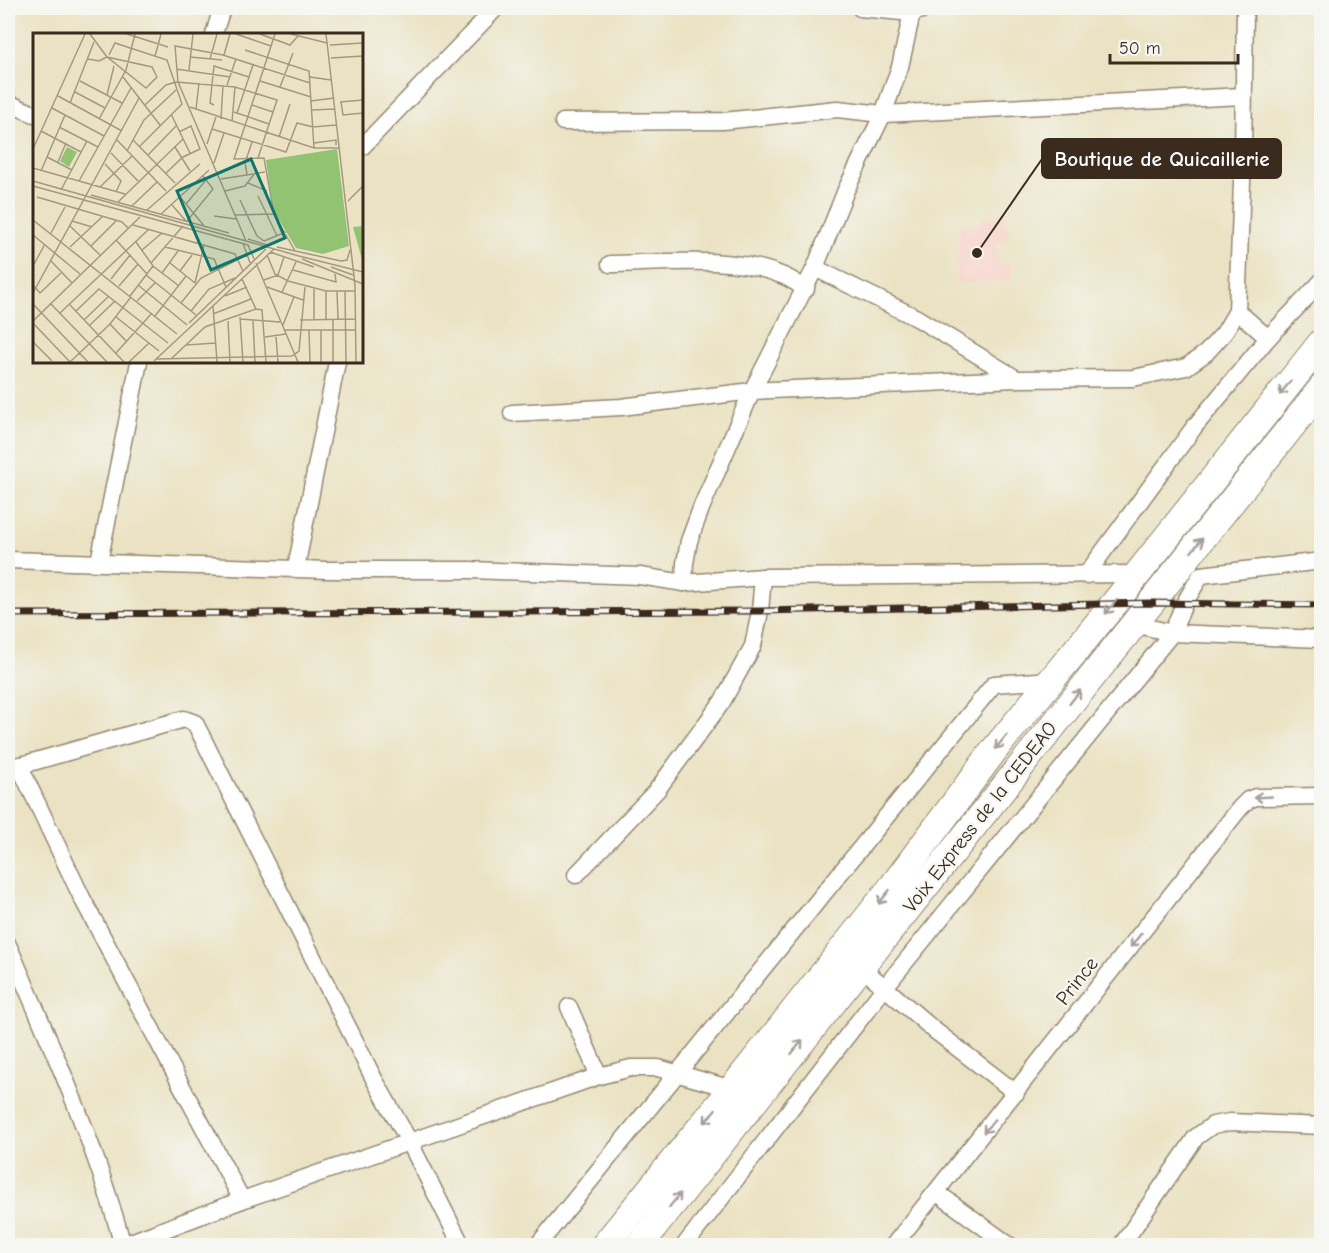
<svg xmlns="http://www.w3.org/2000/svg" width="1329" height="1253" font-family="'Comic Neue',sans-serif">
<style>
.built{fill:#f7d1c8}
.lines{fill:none;stroke-linecap:round;stroke-linejoin:round}
.minor-casing{stroke:#928670;stroke-width:19}
.primary-casing{stroke:#928670;stroke-width:29}
.minor{stroke:#fff;stroke-width:16}
.primary{stroke:#fff;stroke-width:27}
.rail-casing{stroke:#3b2a1e;stroke-width:7}
.rail{stroke:#f6f6f2;stroke-width:4.5;stroke-dasharray:14;stroke-linecap:butt}
.oneway{stroke:#a79f9a}
.labels{text-anchor:middle;dominant-baseline:central;stroke-width:4.5;stroke-linejoin:round;paint-order:stroke}
.street-label{font-size:20px;fill:#3b2a1e;stroke:#f6f6f2}
.inset-road{fill:none;stroke:#a49880;stroke-width:1.5}
.view{fill:#0f766e;fill-opacity:0.15;stroke:#0f766e;stroke-width:3}
.inset-edge{fill:none;stroke:#3b2a1e;stroke-width:3}
.leader{fill:none;stroke:#3b2a1e;stroke-width:2}
.callout-dot{fill:#3b2a1e;stroke:#f6f6f2;stroke-width:2}
.callout{fill:#3b2a1e;stroke:#3b2a1e;stroke-width:2}
.callout-label{font-size:21px;text-anchor:middle;font-weight:bold;fill:#fff}
</style>
<rect width="100%" height="100%" fill="#f6f6f2"/>
<filter id="ink" filterUnits="userSpaceOnUse"><feTurbulence type="fractalNoise" baseFrequency=".0167" numOctaves="2"/><feDisplacementMap in="SourceGraphic" scale="12" xChannelSelector="R" yChannelSelector="G"/><feConvolveMatrix kernelMatrix="1 2 1 2 8 2 1 2 1" color-interpolation-filters="sRGB"/></filter>
<filter id="wash" filterUnits="userSpaceOnUse"><feTurbulence type="fractalNoise" baseFrequency=".008" numOctaves="4" result="noise"/><feDisplacementMap in="SourceGraphic" scale="24" xChannelSelector="R" yChannelSelector="G"/><feGaussianBlur stdDeviation="1.35" result="paint"/><feColorMatrix in="noise" values="0 0 0 0 0 0 0 0 0 0 0 0 0 0 0 0 0 1.4 0 .05"/><feComposite in="paint" operator="in"/></filter>
<g filter="url(#wash)">
<rect width="100%" height="100%" fill="#eae2c2"/>
<polygon class="built" points="986,217 1004,218 1008,238 996,244 998,263 1011,265 1012,281 955,283 959,226 983,222"/>
</g>
<g filter="url(#ink)">
<g class="lines">
<defs>
<g id="minor">
<polyline points="860,8 912,13 929,8"/>
<polyline points="1245,8 1243,156 1237,311 1268,338"/>
<polyline points="214,34 222,8"/>
<polyline points="8,103 34,114"/>
<polyline points="563,122 723,121 837,109 883,114 1243,96"/>
<polyline points="362,147 496,8"/>
<path d="M 610,264 C 661,263 734,255 781,275 C 790,278 798,284 806,289"/>
<polyline points="815,268 917,318 1017,379"/>
<polyline points="512,413 621,407 752,391 1017,379 1133,378 1186,367 1206,353 1224,333 1237,311"/>
<polyline points="8,560 329,570 470,570 640,576 684,583 763,577 1137,574"/>
<polyline points="99,562 139,362"/>
<polyline points="296,568 337,362"/>
<polyline points="1086,575 1195,426 1268,338 1322,281"/>
<polyline points="684,583 685,563 689,541 702,506 752,391 815,268 846,190 883,114 900,67 912,13"/>
<polyline points="1134,624 1172,633 1322,639"/>
<polyline points="19,765 82,898 242,1200"/>
<polyline points="8,769 184,719 195,723 374,1079 409,1141 462,1246"/>
<polyline points="576,875 657,790 722,702 753,646 760,611 763,577"/>
<path d="M 8,945 C 51,1044 95,1142 123,1246"/>
<polyline points="861,967 934,1030 1016,1093"/>
<polyline points="569,1007 599,1076"/>
<polyline points="936,1192 1010,1246"/>
<polyline points="123,1245 242,1200 599,1076 631,1068 658,1068 732,1089"/>
<polyline points="537,1246 994,684 1051,680"/>
<polyline points="684,1246 885,987 1172,633 1184,604 1201,575 1322,561"/>
<polyline points="893,1246 1240,808 1248,800 1256,797 1322,796"/>
<polyline points="1121,1246 1196,1137 1213,1125 1230,1122 1322,1126"/>
</g>
<g id="primary">
<polyline points="604,1246 732,1089 892,887 995,749 1113,605 1322,342"/>
<polyline points="639,1246 1322,388"/>
</g>
</defs>
<use href="#minor" class="minor-casing"/>
<use href="#primary" class="primary-casing"/>
<use href="#minor" class="minor"/>
<use href="#primary" class="primary"/>
<defs>
<polyline id="rail" points="8,614 760,611 1150,603 1322,605"/>
</defs>
<use href="#rail" class="rail-casing"/>
<use href="#rail" class="rail"/>
</g>
<defs><path id="oneway-shaft" d="M-6 0H5M1.5-3L5.5 0L1.5 3" fill="none" stroke-width="1.6" stroke-linecap="round" stroke-linejoin="round" transform="scale(1.5)"/></defs>
<g class="oneway">
<use href="#oneway-shaft" transform="translate(1285 388) rotate(129)"/>
<use href="#oneway-shaft" transform="translate(1197 545) rotate(-51)"/>
<use href="#oneway-shaft" transform="translate(1111 607) rotate(129)"/>
<use href="#oneway-shaft" transform="translate(1075 697) rotate(-52)"/>
<use href="#oneway-shaft" transform="translate(1001 742) rotate(129)"/>
<use href="#oneway-shaft" transform="translate(1263 797) rotate(177)"/>
<use href="#oneway-shaft" transform="translate(884 897) rotate(128)"/>
<use href="#oneway-shaft" transform="translate(1136 940) rotate(128)"/>
<use href="#oneway-shaft" transform="translate(797 1047) rotate(-51)"/>
<use href="#oneway-shaft" transform="translate(710 1116) rotate(129)"/>
<use href="#oneway-shaft" transform="translate(989 1126) rotate(129)"/>
<use href="#oneway-shaft" transform="translate(675 1200) rotate(-51)"/>
</g>
</g>
<g class="labels">
<g class="street-label">
<text transform="translate(980 817) rotate(-52)">Voix Express de la CEDEAO</text>
<text transform="translate(1077 981) rotate(-52)">Prince</text>
</g>
</g>
<g transform="translate(33 33)">
<rect width="330" height="330" fill="#eae2c2"/>
<path d="M 34,114 L 44,119 L 36,134 L 27,128 ZM 304,116 L 316,213 L 290,221 L 263,215 L 240,177 L 233,127 ZM 330,193 L 330,230 L 320,194 Z" fill="#91c373"/>
<path class="inset-road" d="M 94,1 L 135,14M 203,1 L 238,13M 227,1 L 257,12 L 265,3M 242,1 L 201,126 L 231,125 L 241,181 L 262,218M 258,1 L 294,10M 293,1 L 322,252 L 323,329M 297,12 L 330,10M 212,17 L 276,38 L 281,115M 76,22 L 82,10 L 134,27 L 149,71 L 107,113M 191,22 L 197,1M 122,23 L 128,1M 157,24 L 189,27M 298,25 L 330,23M 55,26 L 66,28 L 74,24 L 113,55 L 124,44 L 119,34 L 74,24 L 57,1M 177,26 L 184,1M 143,36 L 197,44M 156,37 L 160,1M 90,44 L 127,92M 277,44 L 298,47M 47,48 L 89,70M 227,48 L 278,64M 194,52 L 203,26M 247,54 L 260,20M 42,59 L 72,75M 74,62 L 81,33M 25,63 L 89,98M 278,68 L 301,65M 307,69 L 330,67M 308,69 L 310,82 L 330,80M 37,70 L 61,9M 112,72 L 133,52 L 143,49 L 202,54 L 244,67 L 225,125M 181,72 L 177,70 L 181,33 L 216,44M 219,72 L 240,79M 157,74 L 281,115 L 306,115M 19,75 L 71,103M 163,76 L 166,50M 279,77 L 301,76M 201,79 L 236,91M 204,80 L 220,32M 138,81 L 157,120M 66,86 L 93,37 L 102,1M 188,86 L 190,52M 199,89 L 202,54M 26,94 L 65,114M 179,96 L 253,119 L 264,90 L 280,94 L 303,92M 8,98 L 48,119M 246,104 L 257,71M 84,107 L 133,158M 100,107 L 142,150M 281,110 L 303,107 L 303,112M 174,111 L 183,84M 142,114 L 157,138M 0,116 L 52,1M 94,118 L 111,87 L 143,57M 78,120 L 105,148M 115,122 L 143,93M 14,124 L 39,137M 25,129 L 33,110M 181,130 L 191,100M 72,131 L 88,148 L 83,159M 0,135 L 92,161M 8,138 L 32,82M 133,140 L 150,124 L 167,116 L 158,93 L 146,99M 214,141 L 212,130 L 219,109M 188,146 L 232,139M 0,148 L 273,225M 46,148 L 98,55M 215,150 L 234,158M 0,153 L 215,212 L 221,226M 67,154 L 99,123M 28,157 L 54,108M 192,158 L 212,153 L 222,140M 58,162 L 196,200M 225,163 L 244,203M 4,164 L 89,189 L 95,195M 148,165 L 172,194M 207,167 L 224,203 L 231,208M 315,168 L 330,153M 85,169 L 150,106M 153,171 L 173,147M 139,172 L 153,188M 99,173 L 124,149M 114,177 L 167,131M 128,181 L 176,137M 201,182 L 241,181M 181,183 L 203,186M 0,187 L 144,301M 39,188 L 59,194M 154,188 L 180,156 L 170,143M 100,192 L 202,221 L 210,238M 37,193 L 67,222M 18,200 L 32,174M 0,202 L 47,241M 215,206 L 234,212M 83,207 L 114,241M 213,208 L 145,49 L 142,13 L 190,22 L 277,50M 231,208 L 253,199M 103,209 L 120,233 L 146,253M 210,210 L 217,230M 58,213 L 83,188M 37,214 L 69,184M 132,214 L 181,226 L 193,254M 244,214 L 308,228 L 314,227 L 317,217M 109,217 L 129,200M 237,219 L 281,234M 234,222 L 242,241 L 255,248 L 293,258 L 322,258M 270,224 L 330,239M 269,226 L 330,251M 18,228 L 39,250M 118,230 L 150,193M 137,230 L 162,250M 223,230 L 265,329M 0,233 L 12,211M 298,234 L 320,242M 260,237 L 303,249 L 302,241M 147,238 L 159,222M 129,240 L 145,218M 113,242 L 163,282M 78,246 L 97,222M 209,246 L 223,276 L 229,277 L 233,329M 231,247 L 245,242 L 251,224M 162,250 L 171,212M 0,252 L 7,260 L 28,240M 105,252 L 154,292M 86,253 L 105,231M 234,254 L 270,267M 281,256 L 281,287M 293,258 L 293,286M 304,258 L 305,286M 312,258 L 313,329M 249,259 L 263,229M 0,260 L 106,65M 97,263 L 120,233M 192,263 L 214,254M 104,268 L 122,250M 17,270 L 74,329M 148,270 L 168,245 L 214,222M 0,271 L 55,329M 37,272 L 91,329M 180,273 L 184,329M 43,278 L 66,256 L 135,310M 158,278 L 176,256 L 202,245M 27,280 L 115,197M 180,281 L 218,266M 122,283 L 153,243M 83,284 L 126,318M 207,284 L 210,329M 207,286 L 247,289M 51,287 L 76,263M 267,287 L 323,286M 0,288 L 107,184M 195,288 L 197,329M 220,288 L 222,329M 0,290 L 37,329M 156,290 L 233,216M 77,291 L 94,309M 57,292 L 82,268M 250,292 L 261,264M 252,297 L 322,297M 276,297 L 277,329M 288,297 L 288,329M 232,304 L 253,301M 243,304 L 245,329M 0,309 L 19,328M 153,312 L 183,310M 83,320 L 119,280M 123,326 L 259,323 L 266,318 L 272,254M 138,326 L 172,294 L 223,276M 121,328 L 241,216M 37,329 L 77,291 L 98,264M 96,329 L 116,310M 300,329 L 300,286"/>
<path class="view" d="M 218,126 L 252,205 L 178,237 L 144,158 Z"/>
<rect width="330" height="330" class="inset-edge"/>
</g>
<path class="leader" d="M977 253L1042 159"/>
<circle class="callout-dot" cx="977" cy="253" r="6"/>
<rect class="callout" x="1042" y="139" width="239" height="39" rx="6"/>
<g class="callout-label">
<text x="1162" y="166">Boutique de Quicaillerie</text>
</g>
<rect width="1329" height="1253" fill="none" stroke="#f6f6f2" stroke-width="30"/>
<path d="M1110 54v9h128v-9" fill="none" stroke="#3b2a1e" stroke-width="3"/>
<text x="1119" y="54" font-size="18" fill="#3b2a1e" stroke="#f6f6f2" stroke-width="4.5" paint-order="stroke">50 m</text>
</svg>
